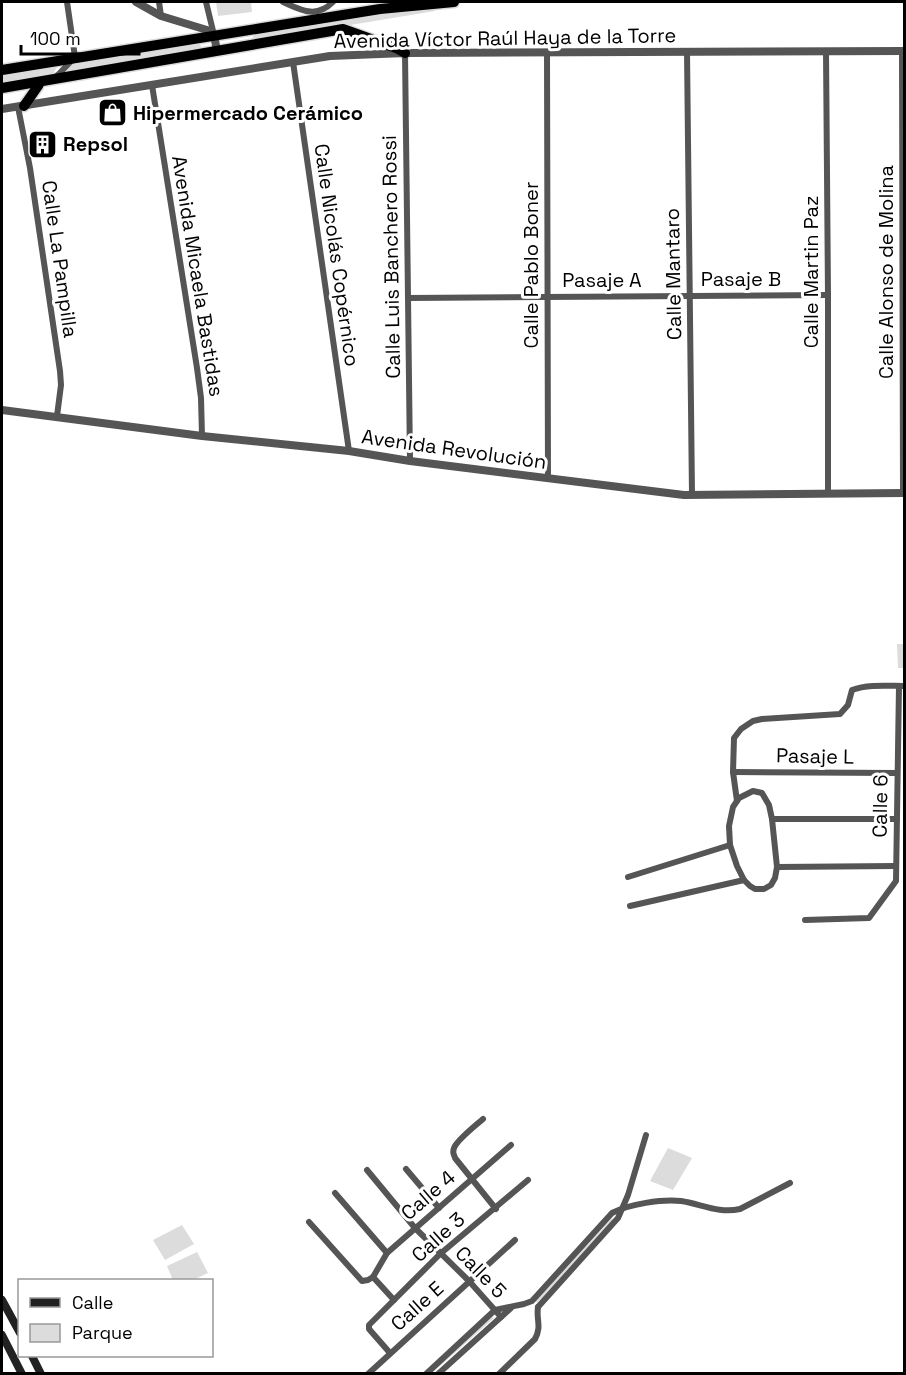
<svg xmlns="http://www.w3.org/2000/svg" width="906" height="1375" font-family="'Space Grotesk',sans-serif">
<style>
.green{fill:#dcdcdc}
.lines{fill:none;stroke-linecap:round;stroke-linejoin:round}
.trunk-casing{stroke:#dbdbdb;stroke-width:13}
.minor{stroke:#555;stroke-width:6}
.tertiary{stroke:#555;stroke-width:8}
.secondary{stroke:#222;stroke-width:8}
.trunk{stroke:#000;stroke-width:10}
.labels{text-anchor:middle;dominant-baseline:central;stroke-width:6;stroke-linejoin:round;paint-order:stroke}
.street-label{font-size:20px;fill:#000;stroke:#fff}
.poi-label{font-size:20px;font-weight:bold;fill:#000;stroke:#fff;text-anchor:start}
</style>
<rect width="100%" height="100%" fill="#fff"/>
<g class="green">
<polygon points="216,2 251,2 252,12 218,16"/>
<polygon points="435,7 437,8 435,11 254,41 252,39 254,35 287,30 289,28"/>
<polygon points="198,42 201,46 200,48 173,52 162,56 67,72 67,67 70,64"/>
<polygon points="58,65 53,74 2,83 2,75"/>
<polygon points="897,644 904,644 904,668 898,668"/>
<polygon points="668,1148 692,1158 673,1190 650,1181"/>
<polygon points="612,1218 613,1221 537,1303 536,1301"/>
<polygon points="182,1225 194,1244 165,1260 153,1240"/>
<polygon points="197,1252 208,1273 193,1280 173,1280 167,1266"/>
<polygon points="492,1317 494,1318 432,1373 429,1374"/>
</g>
<g class="lines">
<defs>
<g id="trunk">
<polyline points="2,70 380,9 454,2"/>
<polyline points="2,88 343,29 396,48 405,53"/>
<polyline points="24,106 38,86 40,82"/>
</g>
</defs>
<use href="#trunk" class="trunk-casing"/>
<g class="minor">
<polyline points="159,2 161,16"/>
<polyline points="206,2 214,35"/>
<path d="M 283,2 C 301,10 316,19 333,2"/>
<polyline points="826,51 828,295 828,494"/>
<polyline points="902,51 903,493"/>
<polyline points="547,52 548,478"/>
<polyline points="687,52 692,495"/>
<polyline points="405,53 410,461"/>
<polyline points="293,62 349,451"/>
<polyline points="55,78 75,57 67,2"/>
<polyline points="152,85 197,368 201,398 202,436"/>
<polyline points="18,107 30,168 60,371 61,385 57,416"/>
<polyline points="408,298 828,295"/>
<polyline points="733,772 897,773"/>
<polygon points="753,791 762,793 769,805 772,819 777,867 775,878 771,885 764,889 755,889 750,886 744,880 737,866 730,845 729,826 733,807 739,798"/>
<path d="M 737,801 L 733,772 L 734,738 L 741,729 L 753,721 L 762,719 L 840,714 L 848,705 L 852,690 C 868,684 888,686 904,686"/>
<polyline points="772,819 897,819"/>
<polyline points="777,867 896,866"/>
<polyline points="628,877 730,845"/>
<polyline points="630,906 744,880"/>
<polyline points="805,920 869,918 896,881 899,686"/>
<path d="M 483,1119 C 475,1126 457,1140 454,1148 C 452,1153 454,1154 455,1158 L 496,1209"/>
<polyline points="406,1169 439,1208"/>
<polyline points="367,1170 415,1228 469,1281 501,1317"/>
<polyline points="335,1193 387,1253"/>
<polyline points="309,1222 362,1281 368,1280 373,1277"/>
<polyline points="373,1277 387,1253 511,1145"/>
<polyline points="373,1277 394,1300"/>
<polyline points="538,1307 618,1218 628,1195 646,1135"/>
<polyline points="390,1353 369,1329 369,1325 440,1254 528,1180"/>
<polyline points="368,1374 515,1240"/>
<path d="M 426,1374 L 495,1310 L 524,1304 L 532,1301 L 612,1213 C 629,1204 662,1199 681,1201 C 701,1204 719,1214 740,1209 L 790,1183"/>
<polyline points="438,1374 511,1308"/>
<path d="M 499,1374 L 535,1339 C 542,1326 536,1320 538,1307"/>
</g>
<g class="tertiary">
<polyline points="136,2 161,16 207,30 214,35 217,51"/>
<polyline points="2,109 330,56 405,53 904,51"/>
<polyline points="2,410 202,436 349,451 410,461 684,495 904,493"/>
</g>
<g class="secondary">
<polyline points="2,1300 20,1333"/>
<polyline points="2,1335 22,1374"/>
<polyline points="32,1356 41,1374"/>
</g>
<use href="#trunk" class="trunk"/>
</g>
<defs>
<symbol id="shop-square" viewBox="-11 -11 22 22"><rect x="-9" y="-9" width="18" height="18" rx="4" fill="#000" stroke="#fff"/><path d="M-5-2.5h2.3a2.7 3.5 0 0 1 5.4 0H5L5.5 6h-11ZM-1.5-2.5h3a1.5 2.3 0 0 0-3 0Z" fill="#fff"/></symbol>
<symbol id="building-square" viewBox="-11 -11 22 22"><rect x="-9" y="-9" width="18" height="18" rx="4" fill="#000" stroke="#fff"/><path d="M-4-6H4V6H1V3H-1V6H-4ZM-2.5-4.3h1.7v1.8h-1.7ZM.8-4.3h1.7v1.8H.8ZM-2.5-1h1.7V.8h-1.7ZM.8-1h1.7V.8H.8Z" fill="#fff"/></symbol>
</defs>
<g fill-rule="evenodd">
<use href="#shop-square" x="96" y="96" width="33" height="33"/>
<use href="#building-square" x="26" y="128" width="33" height="33"/>
</g>
<g class="labels">
<g class="street-label">
<text transform="translate(505 38) rotate(-1)">Avenida Víctor Raúl Haya de la Torre</text>
<text transform="translate(337 255) rotate(82)">Calle Nicolás Copérnico</text>
<text transform="translate(391 257) rotate(-91)">Calle Luis Banchero Rossi</text>
<text transform="translate(60 259) rotate(82)">Calle La Pampilla</text>
<text transform="translate(531 265) rotate(-90)">Calle Pablo Boner</text>
<text transform="translate(811 272) rotate(-90)">Calle Martin Paz</text>
<text transform="translate(886 272) rotate(-90)">Calle Alonso de Molina</text>
<text transform="translate(673 274) rotate(-91)">Calle Mantaro</text>
<text transform="translate(198 276) rotate(81)">Avenida Micaela Bastidas</text>
<text x="741" y="279">Pasaje B</text>
<text x="602" y="280">Pasaje A</text>
<text transform="translate(454 449) rotate(8)">Avenida Revolución</text>
<text transform="translate(815 756) rotate(1)">Pasaje L</text>
<text transform="translate(880 806) rotate(-89)">Calle 6</text>
<text transform="translate(428 1195) rotate(-41)">Calle 4</text>
<text transform="translate(438 1237) rotate(-42)">Calle 3</text>
<text transform="translate(481 1272) rotate(46)">Calle 5</text>
<text transform="translate(417 1306) rotate(-42)">Calle E</text>
</g>
<g class="poi-label">
<text x="133" y="113">Hipermercado Cerámico</text>
<text x="63" y="144">Repsol</text>
</g>
</g>
<rect width="906" height="1375" fill="none" stroke="#000000" stroke-width="6"/>
<rect x="18" y="1279" width="195" height="78" fill="#ffffff" stroke="#999999" stroke-width="1.5"/>
<rect x="30" y="1298" width="30" height="9" fill="#222222" stroke="#999999" stroke-width="1.5"/>
<text x="72" y="1309" font-size="18" fill="#000000">Calle</text>
<rect x="30" y="1324" width="30" height="18" fill="#dcdcdc" stroke="#999999" stroke-width="1.5"/>
<text x="72" y="1339" font-size="18" fill="#000000">Parque</text>
<path d="M21 45v9h118v-9" fill="none" stroke="#000000" stroke-width="3"/>
<text x="30" y="45" font-size="18" fill="#000000" stroke="#ffffff" stroke-width="4.5" paint-order="stroke">100 m</text>
</svg>
